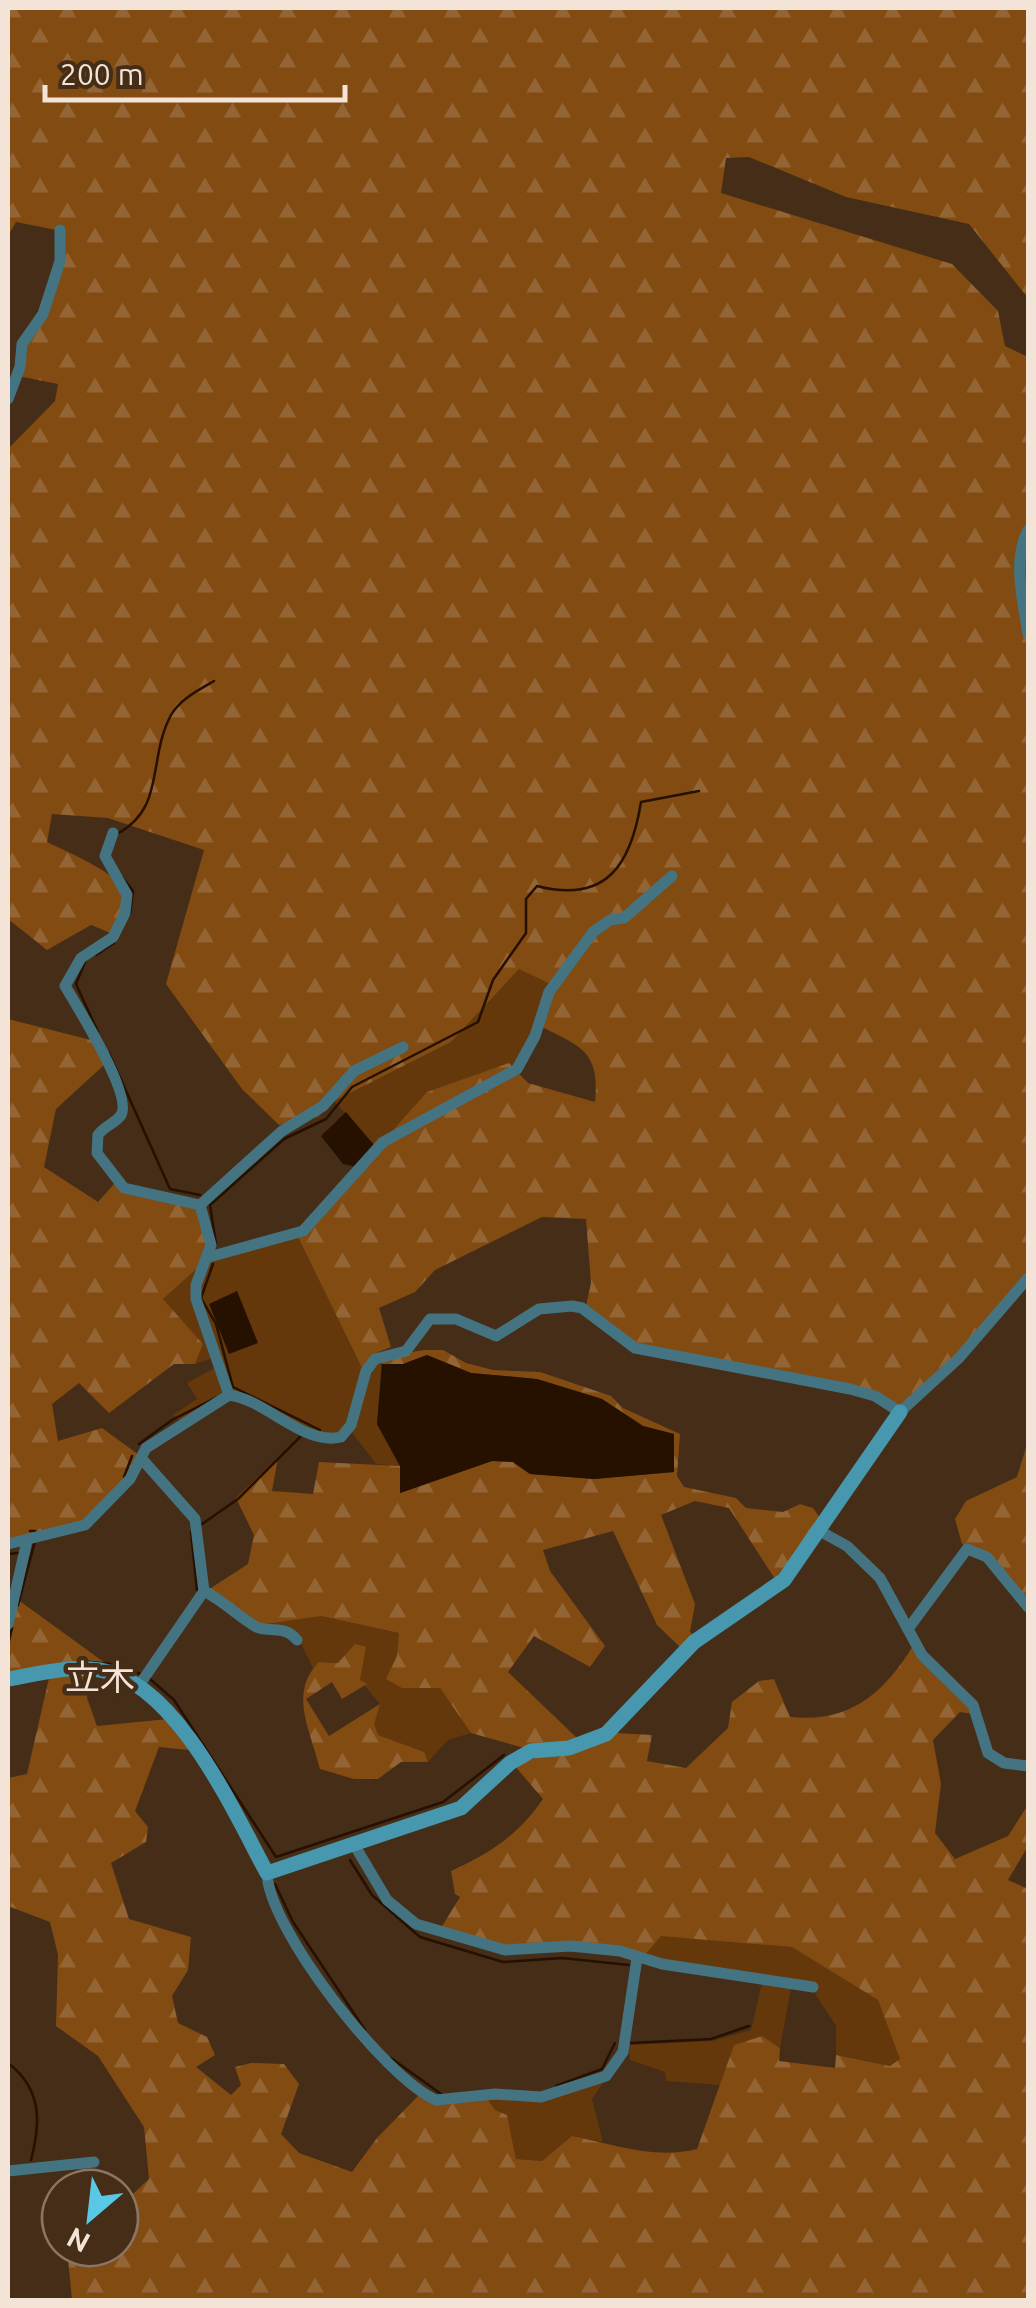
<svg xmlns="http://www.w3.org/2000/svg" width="1036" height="2308" font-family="Ubuntu,'Noto Sans JP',sans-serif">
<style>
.grass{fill:#64380a}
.forest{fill:url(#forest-firs)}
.water{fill:#261000}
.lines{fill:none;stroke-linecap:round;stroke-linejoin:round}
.stream{stroke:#261000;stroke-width:2.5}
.street{stroke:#447482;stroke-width:11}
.secondary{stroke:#4798ae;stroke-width:15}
.labels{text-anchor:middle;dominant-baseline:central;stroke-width:9;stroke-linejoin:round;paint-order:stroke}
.quarter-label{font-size:35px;fill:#f4e4d7;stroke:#452d17}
</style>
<defs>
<pattern id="forest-firs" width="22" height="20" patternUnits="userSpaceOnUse" patternTransform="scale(2.5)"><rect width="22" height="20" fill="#824b12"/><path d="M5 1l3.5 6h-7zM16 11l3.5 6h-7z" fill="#946534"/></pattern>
</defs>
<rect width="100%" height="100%" fill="#452d17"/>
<g class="grass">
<polygon points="519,969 550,984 536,1027 513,1067 374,1145 334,1101 451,1042"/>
<path d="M 298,1237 L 363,1370 L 347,1429 L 329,1437 L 229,1390 C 224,1372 197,1299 199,1288 C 200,1279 208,1267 212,1258 Z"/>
<polygon points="202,1264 195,1281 216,1357 195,1364 203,1344 163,1299"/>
<polygon points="382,1357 377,1424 400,1466 376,1464 351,1431 367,1377"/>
<polygon points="218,1366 223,1397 179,1420 173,1415 197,1399 187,1383"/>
<polygon points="321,1616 399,1633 402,1688 440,1688 471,1733 448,1740 428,1762 423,1752 378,1735 373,1724 380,1704 360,1680 365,1647 338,1663 320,1662 313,1668 296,1633 260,1625"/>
<polygon points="661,1935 793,1947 878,2000 901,2059 890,2066 836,2055 836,2026 814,1992 645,1955"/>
<polygon points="762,1983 791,1988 780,2048 762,2036 734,2045 720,2085 666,2081 665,2072 630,2060 628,2045 712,2041 751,2030"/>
<polygon points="607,2077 592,2099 603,2142 572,2136 542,2161 516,2159 507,2115 495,2110 486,2097 527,2100"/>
</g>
<g class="forest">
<path d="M 8,8 L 1028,8 L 1028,298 L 969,224 L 846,197 L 749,157 L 726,158 L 721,193 L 952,264 L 998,311 L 1005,346 L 1028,357 L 1028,1275 L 954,1360 L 901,1406 L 635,1345 L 586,1306 L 591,1283 L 586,1219 L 542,1217 L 435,1270 L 415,1292 L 379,1308 L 391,1347 L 376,1353 L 363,1370 L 298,1237 L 427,1092 L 509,1063 L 528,1083 L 595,1102 C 600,1052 582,1047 542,1027 L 550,984 L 519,969 L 451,1042 L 334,1101 L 318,1117 L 279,1125 L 242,1089 L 166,984 L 204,850 L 108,818 L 52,814 L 47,842 C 63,850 126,876 126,895 C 126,907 116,923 113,934 L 91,925 L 47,950 L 8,919 L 8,449 L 55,401 L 58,384 L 18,376 L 23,347 L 42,321 L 61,231 L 16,222 L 8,236 Z"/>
<polygon points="8,1019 91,1040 104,1065 56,1109 44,1167 98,1202 114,1184 195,1204 209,1250 202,1264 163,1299 203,1344 195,1364 174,1364 109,1413 79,1383 52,1404 58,1441 102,1428 139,1455 128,1478 76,1527 8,1541"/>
<polygon points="424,1350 443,1350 466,1363 493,1370 540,1372 611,1396 623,1408 680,1434 677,1476 684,1487 736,1498 746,1508 783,1512 800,1504 813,1508 821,1519 775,1579 729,1508 695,1501 661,1515 695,1604 690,1632 694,1636 681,1648 657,1625 613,1531 543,1550 550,1571 605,1646 590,1667 534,1636 508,1672 578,1739 524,1748 471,1733 440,1688 402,1688 386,1679 397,1656 399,1633 321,1616 260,1625 208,1590 248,1564 254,1535 236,1498 278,1458 272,1491 313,1494 319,1462 400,1466 400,1493 492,1461 513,1462 530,1474 594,1479 674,1472 674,1434 643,1426 602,1399 537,1379 471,1373 427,1355 403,1364 382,1364 382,1357"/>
<polygon points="1028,1441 1028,1604 994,1562 962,1544 955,1519 966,1501 1017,1477"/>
<polygon points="17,1599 112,1668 8,1676 8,1636"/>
<path d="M 355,1644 L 366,1647 L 360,1680 L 367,1684 L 342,1699 L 332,1682 L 306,1699 L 329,1736 L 380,1704 L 374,1724 L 378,1735 L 424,1752 L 428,1762 L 401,1762 L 378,1779 L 354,1779 L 320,1769 C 311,1731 288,1693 319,1662 L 338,1663 Z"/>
<path d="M 913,1646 L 974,1714 L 960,1712 L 933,1740 L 941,1784 L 935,1833 L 955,1859 L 1008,1836 L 1028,1805 L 1028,1846 L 1008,1880 L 1028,1889 L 1028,2300 L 72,2300 L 67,2248 L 120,2248 L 120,2206 L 149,2179 L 144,2127 L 98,2056 L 56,2026 L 58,1955 L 50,1922 L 8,1906 L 8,1778 L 27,1774 L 49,1678 L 92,1673 L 87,1698 L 97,1726 L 168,1719 L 189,1750 L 159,1747 L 135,1811 L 148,1827 L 146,1842 L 111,1863 L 129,1919 L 191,1937 L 188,1970 L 172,1996 L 178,2023 L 207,2037 L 215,2055 L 196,2067 L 231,2095 L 241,2085 L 235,2067 L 251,2063 L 284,2064 L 299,2084 L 281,2134 L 299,2153 L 352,2172 L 377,2138 L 419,2095 L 486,2097 L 495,2110 L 507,2115 L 516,2159 L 542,2161 L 572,2136 C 614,2144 654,2160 697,2149 L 734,2045 L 762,2036 L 780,2048 L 779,2061 L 835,2068 L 836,2055 L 890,2066 L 900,2059 L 878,2000 L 792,1947 L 661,1936 L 645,1955 L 504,1946 L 441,1928 L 460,1897 L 455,1894 L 451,1871 C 491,1853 518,1835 543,1799 L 514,1765 L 615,1733 L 652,1735 L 647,1761 L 686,1768 L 728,1728 L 732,1702 L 759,1681 L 774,1679 L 790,1717 C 850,1723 883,1694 913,1646 Z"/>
</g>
<g class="water">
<polygon points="346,1112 374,1145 357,1167 343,1164 321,1136"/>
<polygon points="237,1291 258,1343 229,1354 209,1304"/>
<polygon points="427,1355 471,1373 537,1379 602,1399 643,1426 674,1434 674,1472 594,1479 530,1474 513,1462 492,1461 400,1493 400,1466 377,1424 382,1364 403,1364"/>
</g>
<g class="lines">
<g class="stream">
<path d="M 117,834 C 166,808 147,760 171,715 C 180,699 199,690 214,681"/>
<polyline points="122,877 133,891 130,914"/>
<polyline points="96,955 114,943"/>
<polyline points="85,962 76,984 98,1032"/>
<polyline points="109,1053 170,1189 200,1195"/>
<path d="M 216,1244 L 210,1205 L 284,1139 L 326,1119 L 352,1087 L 478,1022 L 493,980 L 526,933 L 526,899 L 537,886 C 607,904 631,864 641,802 L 699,791"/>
<polyline points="213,1264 201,1298 216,1324 233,1387 320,1430"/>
<polyline points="139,1444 172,1420 217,1397"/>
<polyline points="124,1477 132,1456"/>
<polyline points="202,1524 238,1499 301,1436"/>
<polyline points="30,1531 35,1531"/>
<polyline points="191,1532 197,1590"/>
<polyline points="8,1554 18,1553"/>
<polyline points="18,1605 35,1541"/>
<polyline points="8,1645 12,1628"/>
<polyline points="81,1661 110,1664 141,1674"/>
<polyline points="150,1679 174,1700 276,1857 443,1802 504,1755"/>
<polyline points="350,1860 372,1895 420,1937 503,1962 562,1958 629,1965"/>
<polyline points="275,1884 293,1922 365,2030"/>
<polyline points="631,2043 711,2039 749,2026"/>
<polyline points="391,2058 441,2094"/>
<path d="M 8,2063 C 42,2089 41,2122 31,2160"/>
<polyline points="556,2086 602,2069 615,2043"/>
</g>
<g class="street">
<polyline points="8,399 20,367 22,344 43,314 60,261 60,230"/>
<path d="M 1028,530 C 1012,561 1023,601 1028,634"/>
<path d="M 113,833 L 105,856 L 127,895 L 125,913 L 113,937 L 81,958 L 65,986 C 77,1006 133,1096 121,1115 C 116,1123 104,1126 98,1135 L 97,1153 L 124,1188 L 200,1205 L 211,1245 L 196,1285 L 196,1299 L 229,1395"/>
<polyline points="200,1205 282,1131 323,1106 354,1071 403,1047"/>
<polyline points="209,1257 303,1231 383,1142 517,1069 535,1036 549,992 593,932 610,920 624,918 672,876"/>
<polyline points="816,1529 847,1546 880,1578 922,1655 973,1705 988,1753 1004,1763 1028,1766"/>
<path d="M 8,1544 L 85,1525 L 130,1479 L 146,1448 L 229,1395 C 267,1400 303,1446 341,1437 L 351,1425 L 366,1371 L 375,1359 L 406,1351 L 430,1319 L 456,1319 L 496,1336 L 539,1309 L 572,1306 L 582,1308 L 635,1348 L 850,1389 L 875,1396 L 900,1412 L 959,1358 L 1028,1278"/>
<path d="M 204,1591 C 221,1599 249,1625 259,1628 C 275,1632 285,1626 297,1640"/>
<polyline points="8,1624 27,1541"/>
<polyline points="908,1629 967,1549 987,1557 1028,1607"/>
<polyline points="140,1684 204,1591 195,1519 141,1458"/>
<polyline points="355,1846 387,1900 416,1924 505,1950 571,1946 620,1951 662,1964 813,1987"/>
<path d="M 267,1873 C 268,1928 384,2077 436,2100 L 495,2094 L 541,2097 L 606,2076 L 623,2052 L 637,1958"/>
<polyline points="8,2171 94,2162"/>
</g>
<path class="secondary" d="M 8,1679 C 37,1674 70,1665 100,1670 C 176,1682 233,1810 267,1873 L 461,1808 L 510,1763 L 531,1751 L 569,1748 L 606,1734 L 694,1642 L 784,1580 L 900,1412"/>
</g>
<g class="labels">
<g class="quarter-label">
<text x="100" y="1677">立木</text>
</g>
</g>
<rect width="1036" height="2308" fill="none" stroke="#f4e4d7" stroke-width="20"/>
<g transform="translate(90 2218) rotate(208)"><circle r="48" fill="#452d17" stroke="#8b7664" stroke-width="2.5"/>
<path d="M0-8L18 38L0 25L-18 38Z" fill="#59c8e5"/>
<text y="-15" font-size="28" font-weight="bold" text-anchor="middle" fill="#f4e4d7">N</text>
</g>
<path d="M45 85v15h300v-15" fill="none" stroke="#f4e4d7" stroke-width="5"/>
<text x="60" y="85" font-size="30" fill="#f4e4d7" stroke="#452d17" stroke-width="8" paint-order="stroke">200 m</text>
</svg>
